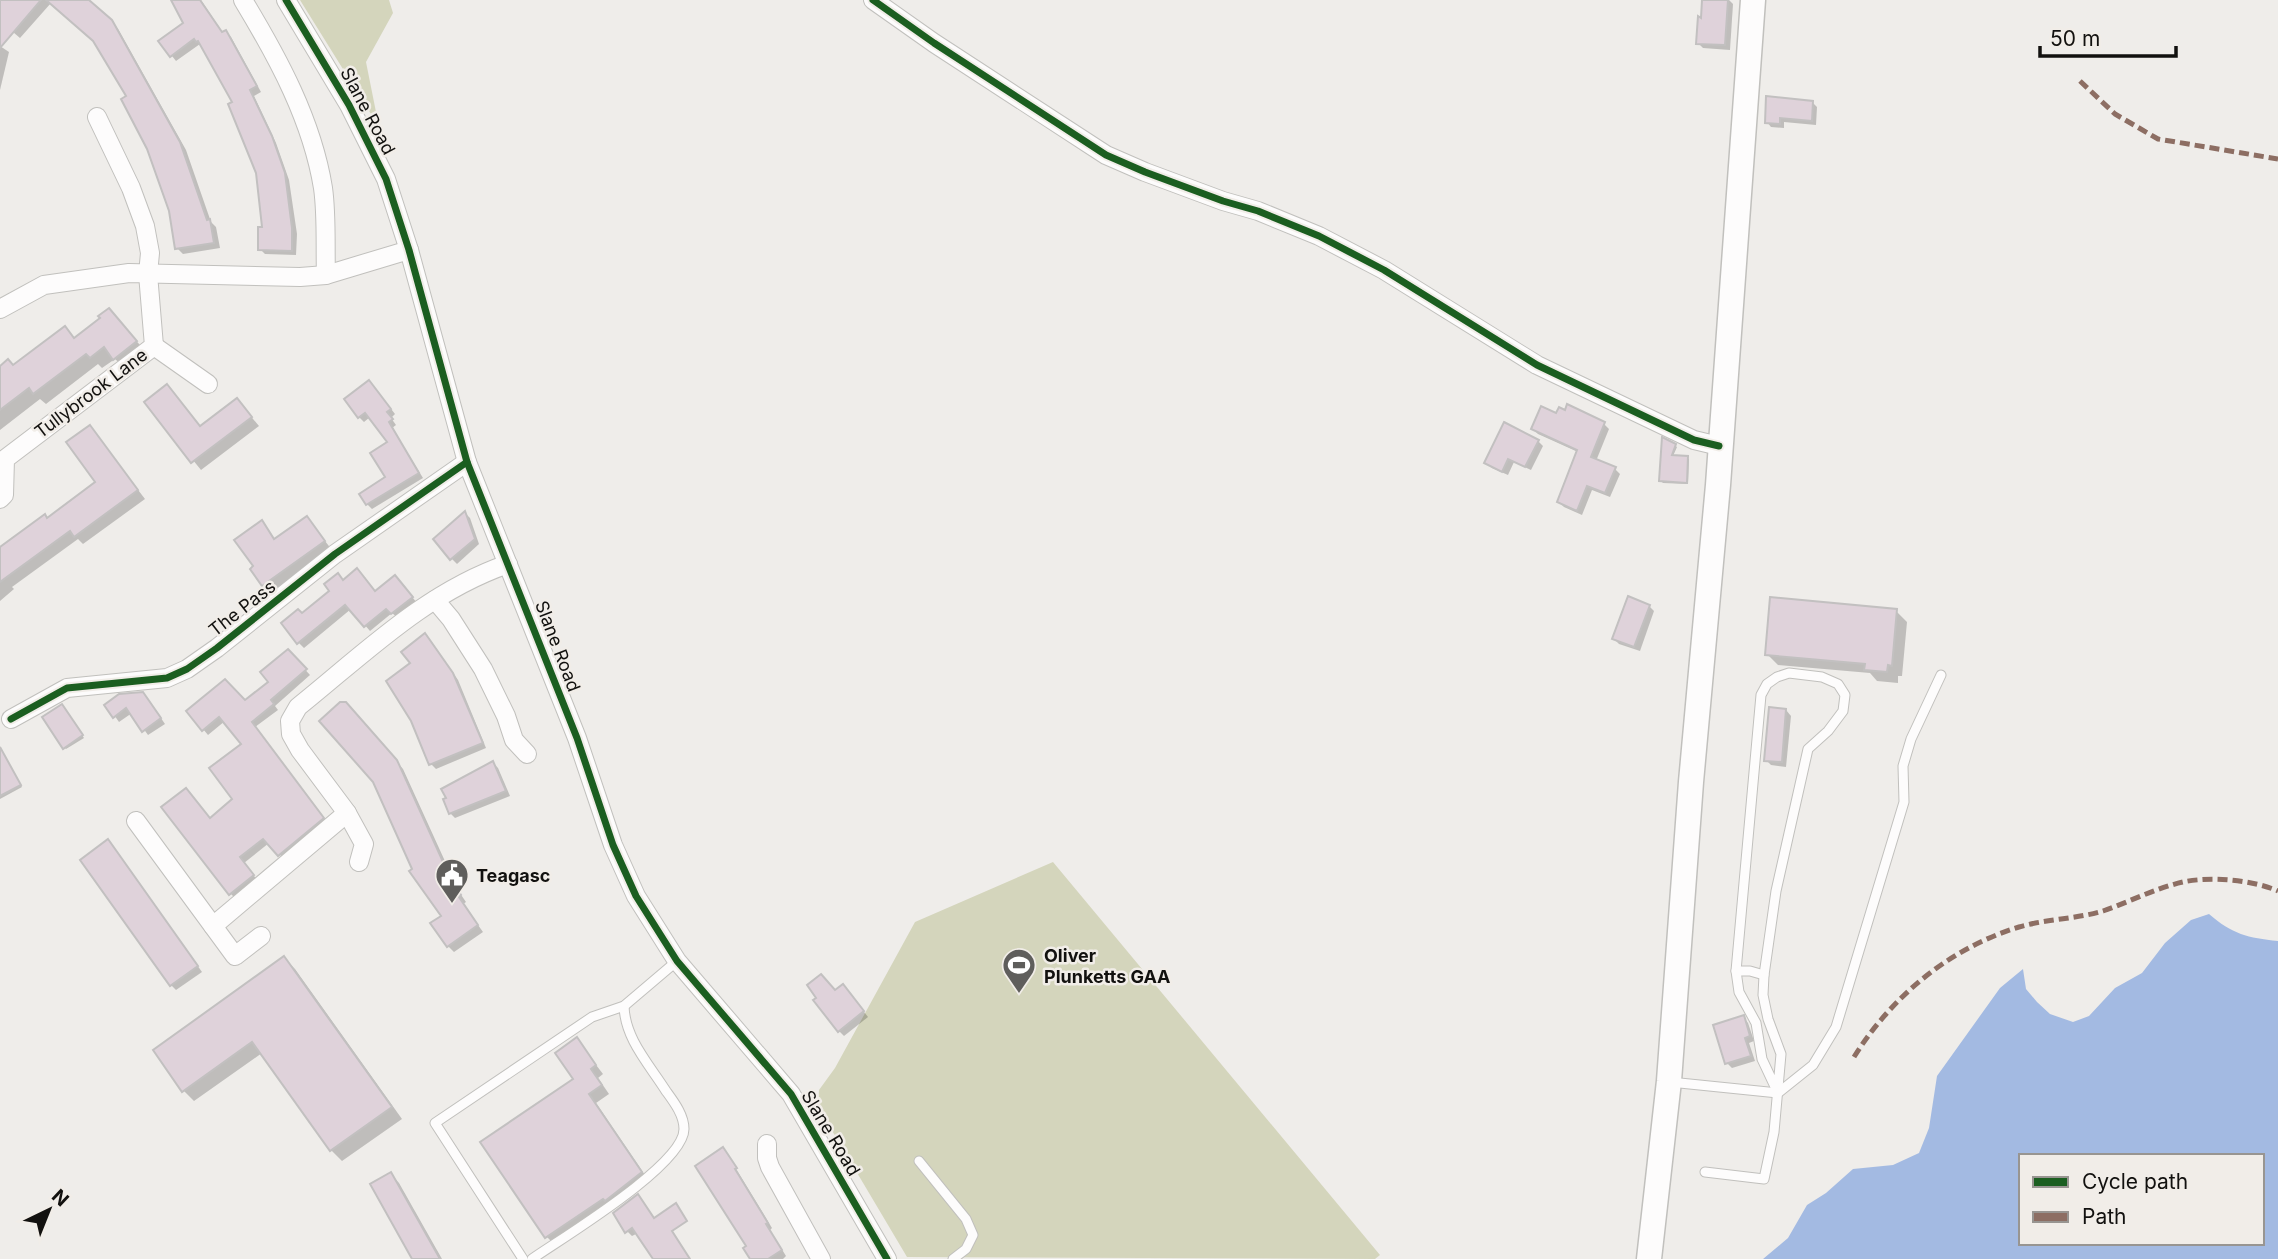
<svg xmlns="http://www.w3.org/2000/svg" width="2278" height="1259" font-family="Inter,sans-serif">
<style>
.green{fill:#d4d5bc}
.water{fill:#a3bae2;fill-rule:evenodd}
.shadow{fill:#0003}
.building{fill:#dfd2da;stroke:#c2c0c0;stroke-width:2}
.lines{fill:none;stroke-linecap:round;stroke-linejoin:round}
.service-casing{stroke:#c1c0bd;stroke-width:11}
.minor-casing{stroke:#c1c0bd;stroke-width:20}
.secondary-casing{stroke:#c1c0bd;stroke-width:27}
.service{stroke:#fdfcfc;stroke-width:9}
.minor{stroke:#fdfcfc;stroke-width:18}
.secondary{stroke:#fdfcfc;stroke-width:24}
.quiet{stroke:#8d6e63;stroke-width:5;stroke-dasharray:10 5;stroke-linecap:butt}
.cycleway-casing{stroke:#f1ede8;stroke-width:11}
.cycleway{stroke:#1b5e20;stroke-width:7}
.labels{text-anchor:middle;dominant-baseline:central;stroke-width:5;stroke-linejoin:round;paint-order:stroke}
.street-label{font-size:18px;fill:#12110f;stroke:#f1ede8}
.poi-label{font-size:18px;font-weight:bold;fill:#12110f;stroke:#f1ede8;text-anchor:start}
</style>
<rect width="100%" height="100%" fill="#efedea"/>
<g class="green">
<polygon points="300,0 389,0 393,13 366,62 379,127"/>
<polygon points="1053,862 1380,1255 1375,1259 907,1257 818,1107 819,1090 835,1068 915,922"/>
</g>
<path class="water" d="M 2209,914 C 2232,934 2248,938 2278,941 L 2278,1259 L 1763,1259 L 1788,1238 L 1807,1205 L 1826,1193 L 1853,1169 L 1893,1165 L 1919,1153 L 1929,1128 L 1937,1076 L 2000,988 L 2023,969 L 2026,989 L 2037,1002 L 2050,1014 L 2073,1022 L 2089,1016 L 2115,988 L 2142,973 L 2165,943 L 2191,920 ZM 2021,1156 L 2262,1156 L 2262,1243 L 2021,1243 Z"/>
<g class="shadow">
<polygon points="1,0 86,0 118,29 186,150 211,222 216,227 220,248 183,254 177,248 171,210 128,97 96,42 51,3 20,38 0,21"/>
<polygon points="173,0 201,0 223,33 226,32 231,37 261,92 254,96 276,143 289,180 297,234 296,255 265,254 260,249 264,229 258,172 235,103 200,44 176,61 160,41 186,23"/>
<polygon points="1704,0 1729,0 1733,4 1730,50 1703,48 1698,43"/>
<polygon points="0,46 9,52 0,90"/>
<polygon points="1812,102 1817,107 1816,125 1784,122 1784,128 1771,127 1767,122"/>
<polygon points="109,310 147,353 126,369 115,359 102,368 98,364 46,404 40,399 0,430 0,368 14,367 65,328 76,339 103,319"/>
<polygon points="167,386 201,428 237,400 259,426 201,470 146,402"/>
<polygon points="374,387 395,414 391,418 396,425 392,428 423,478 372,509 367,504 388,478 390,443 370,417 364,422 359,417"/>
<polygon points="1557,415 1604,424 1609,429 1596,461 1615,469 1620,474 1610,497 1592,490 1582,515 1564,507 1559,502 1578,452 1538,434 1533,429"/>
<polygon points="90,427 145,499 83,544 78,539 12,587 14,589 0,601 0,549 47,519 97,483"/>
<polygon points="1538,441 1543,446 1531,470 1514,462 1508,475 1492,468 1487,463"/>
<polygon points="1674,445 1677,447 1673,456 1689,459 1688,484 1663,483 1661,481"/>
<polygon points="465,513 470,518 479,544 457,564 452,559"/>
<polygon points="307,518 332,550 271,593 263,585 256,567 261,523 276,540"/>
<polygon points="344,581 376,592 400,582 417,603 398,618 392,613 370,631 351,609 304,648 299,643 302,615"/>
<polygon points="1649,606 1654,611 1640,651 1619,644 1614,639"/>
<polygon points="1896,611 1907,622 1902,676 1898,676 1898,683 1877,681 1870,673 1778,665 1767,654"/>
<polygon points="430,640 458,680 486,748 436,769 431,764 412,664"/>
<polygon points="288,651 310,675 275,706 278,710 255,727 327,823 284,859 269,843 244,863 258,881 235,898 230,893 210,820 234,799 244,744 225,721 208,735 188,711 245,703 271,682"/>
<polygon points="148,699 165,724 148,735 132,713 119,722 107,705"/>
<polygon points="64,708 84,738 66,749 64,747"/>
<polygon points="1786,710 1791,716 1786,767 1771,765 1766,760"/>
<polygon points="352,711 403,769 449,870 459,882 455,886 466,902 463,904 483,932 454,952 448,946 443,917 415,869"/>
<polygon points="493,763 498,768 510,796 455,818 450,813 448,799"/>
<polygon points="10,765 22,787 0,799 0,767"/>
<polygon points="113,846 202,972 176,990 171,985"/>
<polygon points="284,958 295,969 402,1119 342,1161 331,1150 262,1053 194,1101 183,1090"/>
<polygon points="848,991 868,1017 844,1036 839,1031 835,992"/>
<polygon points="1743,1017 1748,1023 1754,1041 1749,1043 1755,1061 1732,1068 1727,1063"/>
<polygon points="577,1040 603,1074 598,1078 609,1094 596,1103 649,1181 555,1245 547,1237 482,1143 575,1080"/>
<polygon points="727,1154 772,1228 770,1230 786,1256 783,1259 752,1259"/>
<polygon points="391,1175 399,1183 442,1259 414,1259"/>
<polygon points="638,1196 655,1219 676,1206 681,1211 687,1221 665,1236 681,1259 655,1259 638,1233 632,1236 627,1231"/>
</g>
<g class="building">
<polygon points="0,0 41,0 0,48"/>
<polygon points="46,0 89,0 112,20 180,142 207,220 210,219 214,243 175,249 169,211 147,149 121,99 126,96 93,41"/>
<polygon points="171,0 200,0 222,32 226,30 257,86 250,90 272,136 285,173 292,228 292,251 258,250 258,227 262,227 256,173 228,104 232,102 198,41 196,42 194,39 170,57 158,41 183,23"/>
<polygon points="1702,0 1728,0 1725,45 1696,44 1698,16 1701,18"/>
<polygon points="1766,96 1813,101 1812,121 1780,118 1780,124 1765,123"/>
<polygon points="109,308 137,341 113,360 104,347 90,358 86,354 33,394 29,388 0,410 0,366 8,359 13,365 65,326 74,338 100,318 98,316"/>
<polygon points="369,380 391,409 387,412 393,419 389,422 419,473 366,505 359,494 385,477 370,453 387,442 365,413 358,418 344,399"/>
<polygon points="167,384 200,426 237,398 252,417 191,463 144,402"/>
<polygon points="1567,404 1605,422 1591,457 1616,467 1605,493 1587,486 1577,511 1557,502 1577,450 1531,429 1541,406 1556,413 1559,407 1565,410"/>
<polygon points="1504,422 1539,440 1525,467 1508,459 1502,472 1484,463"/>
<polygon points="90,425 138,490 74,537 70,531 0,582 0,547 45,514 47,518 95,482 66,442"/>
<polygon points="1662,437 1676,444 1672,455 1688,456 1687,483 1659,481"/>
<polygon points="465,511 475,539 450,560 433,539"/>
<polygon points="307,516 325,541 262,586 250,569 253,566 234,540 262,520 274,539"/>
<polygon points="357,568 375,591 395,575 413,597 391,614 386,609 364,627 345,605 297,644 281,623 298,609 302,613 329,591 324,584 338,573 343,580"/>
<polygon points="1628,596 1650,605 1634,647 1612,639"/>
<polygon points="1770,597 1897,609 1892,666 1888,665 1887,672 1864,670 1865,664 1765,655"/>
<polygon points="425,633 453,673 483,743 429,765 411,721 386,681 410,663 401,652"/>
<polygon points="288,649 307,669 271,700 274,704 252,722 324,818 278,856 263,839 240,857 254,875 229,895 161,807 186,788 210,818 232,799 209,768 241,744 219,717 202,731 186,711 225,679 245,700 268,682 260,672"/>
<polygon points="143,692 161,718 142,732 126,708 113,718 104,705 119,694"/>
<polygon points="340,702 346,702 397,760 443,862 455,875 450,879 461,895 459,897 478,925 447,947 430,923 441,916 409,871 412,869 373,782 319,721"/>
<polygon points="62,704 83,735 63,749 42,717"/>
<polygon points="1769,707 1786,709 1782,762 1764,761"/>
<polygon points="0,747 21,785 0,796"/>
<polygon points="493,761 506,791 449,814 443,799 446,798 441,789"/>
<polygon points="108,839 198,966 170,986 80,860"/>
<polygon points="284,956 392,1107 330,1151 252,1042 182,1092 153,1050"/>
<polygon points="821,974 835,990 843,984 864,1011 838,1032 813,1000 816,998 807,985"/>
<polygon points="1744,1015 1750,1036 1745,1038 1751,1056 1725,1064 1713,1025"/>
<polygon points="577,1037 596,1065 591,1069 602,1085 589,1094 642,1172 605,1201 603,1199 545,1238 480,1142 573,1079 555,1053"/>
<polygon points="723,1147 737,1168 735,1169 768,1223 766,1224 782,1250 768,1259 750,1259 743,1248 746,1246 695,1166"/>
<polygon points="391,1172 440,1259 412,1259 370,1184"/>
<polygon points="638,1194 654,1218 676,1203 687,1221 672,1231 690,1259 653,1259 632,1228 625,1233 613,1213"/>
</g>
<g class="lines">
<defs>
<g id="service">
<polyline points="1736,971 1750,971 1764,975"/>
<polyline points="1670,1082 1778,1093 1813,1065 1836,1027 1904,802 1903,766 1911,739 1941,675"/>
<polyline points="919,1161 966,1219 973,1235 966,1249 953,1259"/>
<polyline points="1705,1172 1764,1179 1774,1132 1781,1054 1768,1019 1763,995 1764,975 1776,891 1808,749 1828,731 1843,711 1845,695 1838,684 1822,677 1789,673 1777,677 1767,684 1761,695 1736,971 1739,992 1756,1023 1762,1059 1778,1093"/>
<polyline points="523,1259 435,1123 592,1017 624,1006 677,961"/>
<path d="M 532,1259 C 562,1238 684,1165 684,1129 C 684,1115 674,1102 666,1091 C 649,1064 625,1039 624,1006"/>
</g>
<g id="minor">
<path d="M 243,0 C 278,58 312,120 323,188 C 327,216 325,247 326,275"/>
<polyline points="286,0 349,105 386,179 409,250 467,462 577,738 613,845 636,896 677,961 791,1094 887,1259"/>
<polyline points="873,0 934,43 1106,155 1145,172 1223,201 1258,211 1319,236 1384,270 1537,365 1694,440 1719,446"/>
<polyline points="0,309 44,285 129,273 300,277 326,275 409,250"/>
<polyline points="154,346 208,384"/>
<polyline points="0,499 4,495 5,459 154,346 148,274 150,253 145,226 131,188 97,117"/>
<polyline points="435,600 451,619 483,669 506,716 514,740 527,754"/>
<polyline points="11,719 67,688 167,678 187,669 217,648 335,554 467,462"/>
<polyline points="136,821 235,956 261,936"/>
<path d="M 359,862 L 364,844 L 347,813 L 300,750 L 291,734 L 290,721 L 298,707 C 364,654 426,592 508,564"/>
<polyline points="213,926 347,813"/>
<polyline points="767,1144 767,1158 770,1167 821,1259"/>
</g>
<polyline id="secondary" points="1649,1259 1669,1081 1691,782 1718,485 1753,0"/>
</defs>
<use href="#service" class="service-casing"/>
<use href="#minor" class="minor-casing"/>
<use href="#secondary" class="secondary-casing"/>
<use href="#service" class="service"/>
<use href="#minor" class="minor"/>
<use href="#secondary" class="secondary"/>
<g class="quiet">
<polyline points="2080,81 2115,114 2158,139 2278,159"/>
<path d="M 1854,1057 C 1892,996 1950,948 2019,927 C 2046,919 2076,919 2103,911 C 2129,902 2156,888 2183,882 C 2211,876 2253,880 2278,891"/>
</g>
<defs>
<g id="cycleway">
<polyline points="286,0 349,105 386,179 409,250 467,462 577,738 613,845 636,896 677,961 791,1094 887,1259"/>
<polyline points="873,0 934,43 1106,155 1145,172 1223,201 1258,211 1319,236 1384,270 1537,365 1694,440 1719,446"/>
<polyline points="11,719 67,688 167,678 187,669 217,648 335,554 467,462"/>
</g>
</defs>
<use href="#cycleway" class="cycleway-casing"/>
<use href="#cycleway" class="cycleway"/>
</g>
<defs>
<symbol id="civic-pin" viewBox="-11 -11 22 30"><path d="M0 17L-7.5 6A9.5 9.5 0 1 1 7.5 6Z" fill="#5f5e5c" stroke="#f1ede8"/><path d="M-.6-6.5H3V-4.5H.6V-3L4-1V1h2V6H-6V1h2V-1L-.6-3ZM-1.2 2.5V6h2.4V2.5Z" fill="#fff"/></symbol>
<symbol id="stadium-pin" viewBox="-11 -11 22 30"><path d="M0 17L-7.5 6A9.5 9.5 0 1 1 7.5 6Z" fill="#5f5e5c" stroke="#f1ede8"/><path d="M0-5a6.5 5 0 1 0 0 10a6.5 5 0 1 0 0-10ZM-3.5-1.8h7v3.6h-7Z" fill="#fff"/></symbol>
</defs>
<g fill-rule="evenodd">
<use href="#civic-pin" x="433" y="856" width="38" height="52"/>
<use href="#stadium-pin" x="1000" y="946" width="38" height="52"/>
</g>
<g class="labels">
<g class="street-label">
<text transform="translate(368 111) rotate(62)">Slane Road</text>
<text transform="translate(91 393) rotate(-37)">Tullybrook Lane</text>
<text transform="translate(242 608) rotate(-38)">The Pass</text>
<text transform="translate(558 646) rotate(69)">Slane Road</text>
<text transform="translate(831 1133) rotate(59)">Slane Road</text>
</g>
<g class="poi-label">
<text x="476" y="875">Teagasc</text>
<text x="1044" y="955">Oliver<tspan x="1044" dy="21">Plunketts GAA</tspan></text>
</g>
</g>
<rect x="2019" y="1154" width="245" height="91" fill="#f1ede8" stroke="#989591" stroke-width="2"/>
<rect x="2033" y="1177" width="35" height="10" fill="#1b5e20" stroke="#989591" stroke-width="2"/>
<text x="2082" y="1189" font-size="21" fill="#12110f">Cycle path</text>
<rect x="2033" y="1212" width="35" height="10" fill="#8d6e63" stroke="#989591" stroke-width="2"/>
<text x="2082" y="1224" font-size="21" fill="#12110f">Path</text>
<g transform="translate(49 1210) rotate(43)" stroke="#f1ede8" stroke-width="5" paint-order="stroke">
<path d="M0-5L12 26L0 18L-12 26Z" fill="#12110f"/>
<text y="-10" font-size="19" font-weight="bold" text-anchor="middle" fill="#12110f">N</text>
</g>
<path d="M2040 46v10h136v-10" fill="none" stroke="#12110f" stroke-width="3.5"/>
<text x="2050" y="46" font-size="21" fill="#12110f" stroke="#f1ede8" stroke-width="5" paint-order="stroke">50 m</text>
</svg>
